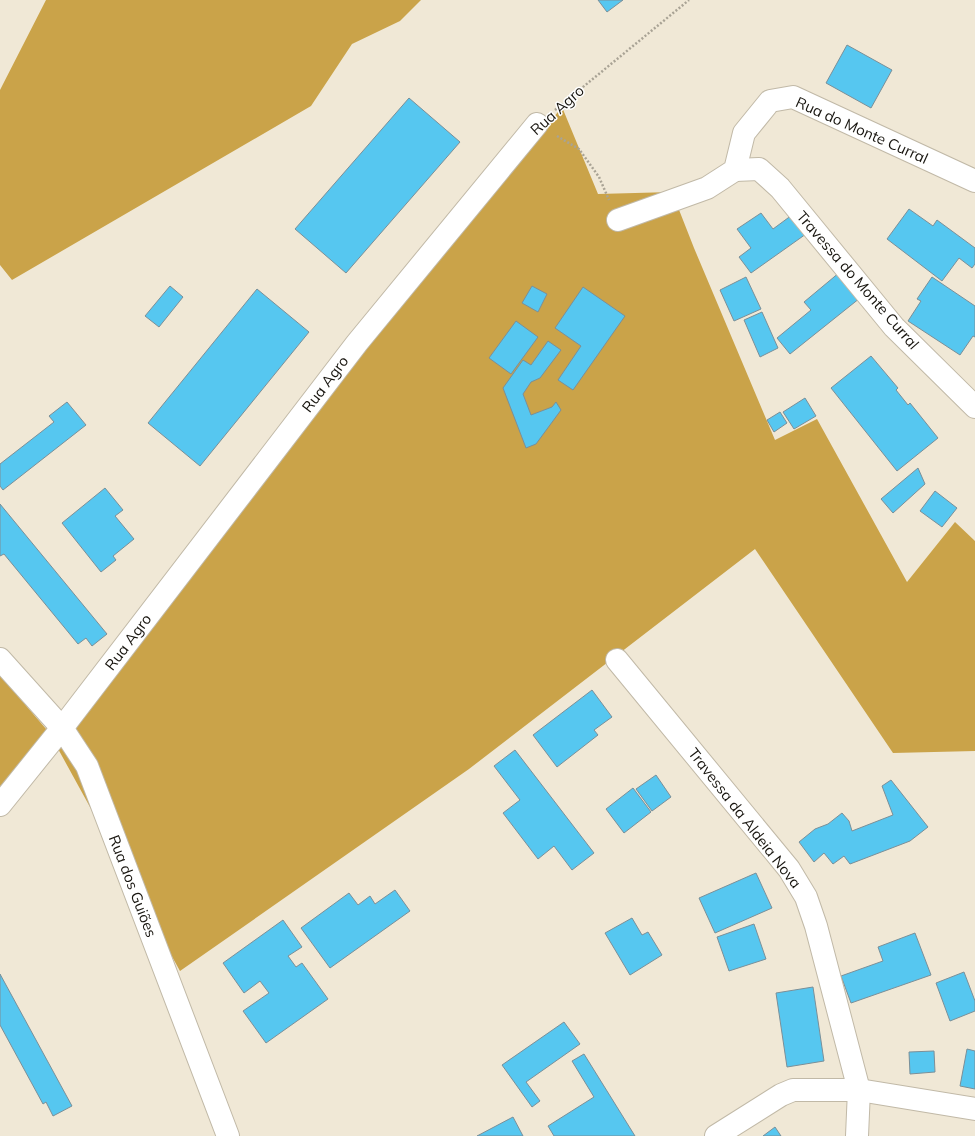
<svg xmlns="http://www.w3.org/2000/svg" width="975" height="1136" font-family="Mulish,sans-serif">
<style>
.forest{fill:#caa349}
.building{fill:#56c7f0;stroke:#7b8f98}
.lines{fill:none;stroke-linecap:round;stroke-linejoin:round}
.minor-casing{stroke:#c1b9a7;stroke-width:24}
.path{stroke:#a9a395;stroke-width:2.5;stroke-dasharray:2 2;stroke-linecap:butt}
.minor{stroke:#fff;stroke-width:22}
.labels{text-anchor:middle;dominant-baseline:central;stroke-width:3;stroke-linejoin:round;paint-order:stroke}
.street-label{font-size:15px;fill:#17140e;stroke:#fff}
</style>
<rect width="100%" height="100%" fill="#f0e8d6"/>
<g class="forest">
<polygon points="46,0 421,0 400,21 352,44 311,106 12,280 0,265 0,90"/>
<polygon points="562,107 598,194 672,192 694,248 775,440 817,419 907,582 955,522 975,541 975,751 893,753 755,549 469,769 180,971 51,736 0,787 0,675 52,736"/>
</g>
<g class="building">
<polygon points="598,0 623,0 607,12"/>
<polygon points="847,45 892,70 871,108 826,83"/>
<polygon points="409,98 460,142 346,273 295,229"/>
<polygon points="909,209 933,226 937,220 975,248 975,264 972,268 959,258 942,281 887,239"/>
<polygon points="761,213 773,229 792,215 806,234 751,273 739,257 751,248 737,229"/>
<polygon points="840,272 860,298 790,354 777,338 811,310 804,302"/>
<polygon points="746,277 761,309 734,321 720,290"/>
<polygon points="932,277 975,306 975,337 973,336 960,355 908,321 921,301 917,299"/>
<polygon points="170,286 183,297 159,327 145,316"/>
<polygon points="532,286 547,294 538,312 522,303"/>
<polygon points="583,287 625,316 573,390 558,380 581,346 555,328"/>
<polygon points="257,289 309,332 200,466 148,423"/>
<polygon points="762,312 778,348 760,357 744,320"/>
<polygon points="516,321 538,337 511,374 489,358"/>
<polygon points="548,341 561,350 540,378 531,382 523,394 531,415 552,407 556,402 561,410 536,444 526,448 503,388 523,360 531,365"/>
<polygon points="871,356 898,388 896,390 908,405 910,403 938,438 897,471 831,388"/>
<polygon points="805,398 816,416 794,429 783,412"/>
<polygon points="67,402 86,425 3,490 0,486 0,464 54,422 49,416"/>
<polygon points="780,412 787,423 774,432 767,420"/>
<polygon points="918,468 925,484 893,513 881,499"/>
<polygon points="105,488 123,510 115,516 134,539 113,556 116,560 101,572 62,523"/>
<polygon points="935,491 957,508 942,527 920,511"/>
<polygon points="0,504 107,634 92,646 86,638 78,644 4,554 0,556"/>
<polygon points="592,690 612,717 594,730 598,735 557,767 533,735"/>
<polygon points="515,750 594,853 572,870 554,846 538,859 503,813 520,800 494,766"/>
<polygon points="656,775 671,797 652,811 636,789"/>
<polygon points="891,780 928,827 910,841 850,864 844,856 833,864 824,853 814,862 799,842 815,829 828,824 842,813 849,821 852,831 893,815 882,786"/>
<polygon points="633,788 651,812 624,833 606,809"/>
<polygon points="756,873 772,908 715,933 699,898"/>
<polygon points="395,890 410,911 330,968 301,928 349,893 358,905 370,896 375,904"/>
<polygon points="632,918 642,935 648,932 662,955 630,975 605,933"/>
<polygon points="283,920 302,947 288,956 296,967 302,963 328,999 266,1043 243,1011 269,993 260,981 244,993 223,963"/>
<polygon points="754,924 766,959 729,971 717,937"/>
<polygon points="915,933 931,975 851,1003 841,976 883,961 878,947"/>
<polygon points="964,972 975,1001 975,1011 950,1021 936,983"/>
<polygon points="0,974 72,1106 53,1116 46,1102 43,1104 0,1025"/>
<polygon points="813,987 824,1061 787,1067 776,993"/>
<polygon points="564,1022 580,1044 526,1082 540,1101 532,1107 502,1065"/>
<polygon points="967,1049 975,1051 975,1089 960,1086"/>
<polygon points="934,1051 935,1072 910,1074 909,1052"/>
<polygon points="584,1054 635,1136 554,1136 548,1126 594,1097 572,1061"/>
<polygon points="513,1117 523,1136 477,1136"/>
<polygon points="775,1127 781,1136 763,1136"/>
</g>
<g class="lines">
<defs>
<g id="minor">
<polyline points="735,170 759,169 780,188 894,327 975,407"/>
<polyline points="618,220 707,188 735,170 744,133 770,101 793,97 975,181"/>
<polyline points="0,659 62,728 87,766 228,1136"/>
<polyline points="617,660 789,869 806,897 816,926 859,1090 857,1136"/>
<polyline points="0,805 62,728 357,343 537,124"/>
<polyline points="716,1136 781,1095 793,1090 859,1090 975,1109"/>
</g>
</defs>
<use href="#minor" class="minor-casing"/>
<g class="path">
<polyline points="555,110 689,0"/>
<polyline points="557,136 579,149 599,177 609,200"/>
</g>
<use href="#minor" class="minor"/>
</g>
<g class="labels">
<g class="street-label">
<text transform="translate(557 110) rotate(-42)">Rua Agro</text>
<text transform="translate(862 130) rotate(24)">Rua do Monte Curral</text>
<text transform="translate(858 280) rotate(49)">Travessa do Monte Curral</text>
<text transform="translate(325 384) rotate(-53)">Rua Agro</text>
<text transform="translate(128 642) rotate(-53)">Rua Agro</text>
<text transform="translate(745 818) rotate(52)">Travessa da Aldeia Nova</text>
<text transform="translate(133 886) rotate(69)">Rua dos Guiões</text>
</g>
</g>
</svg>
